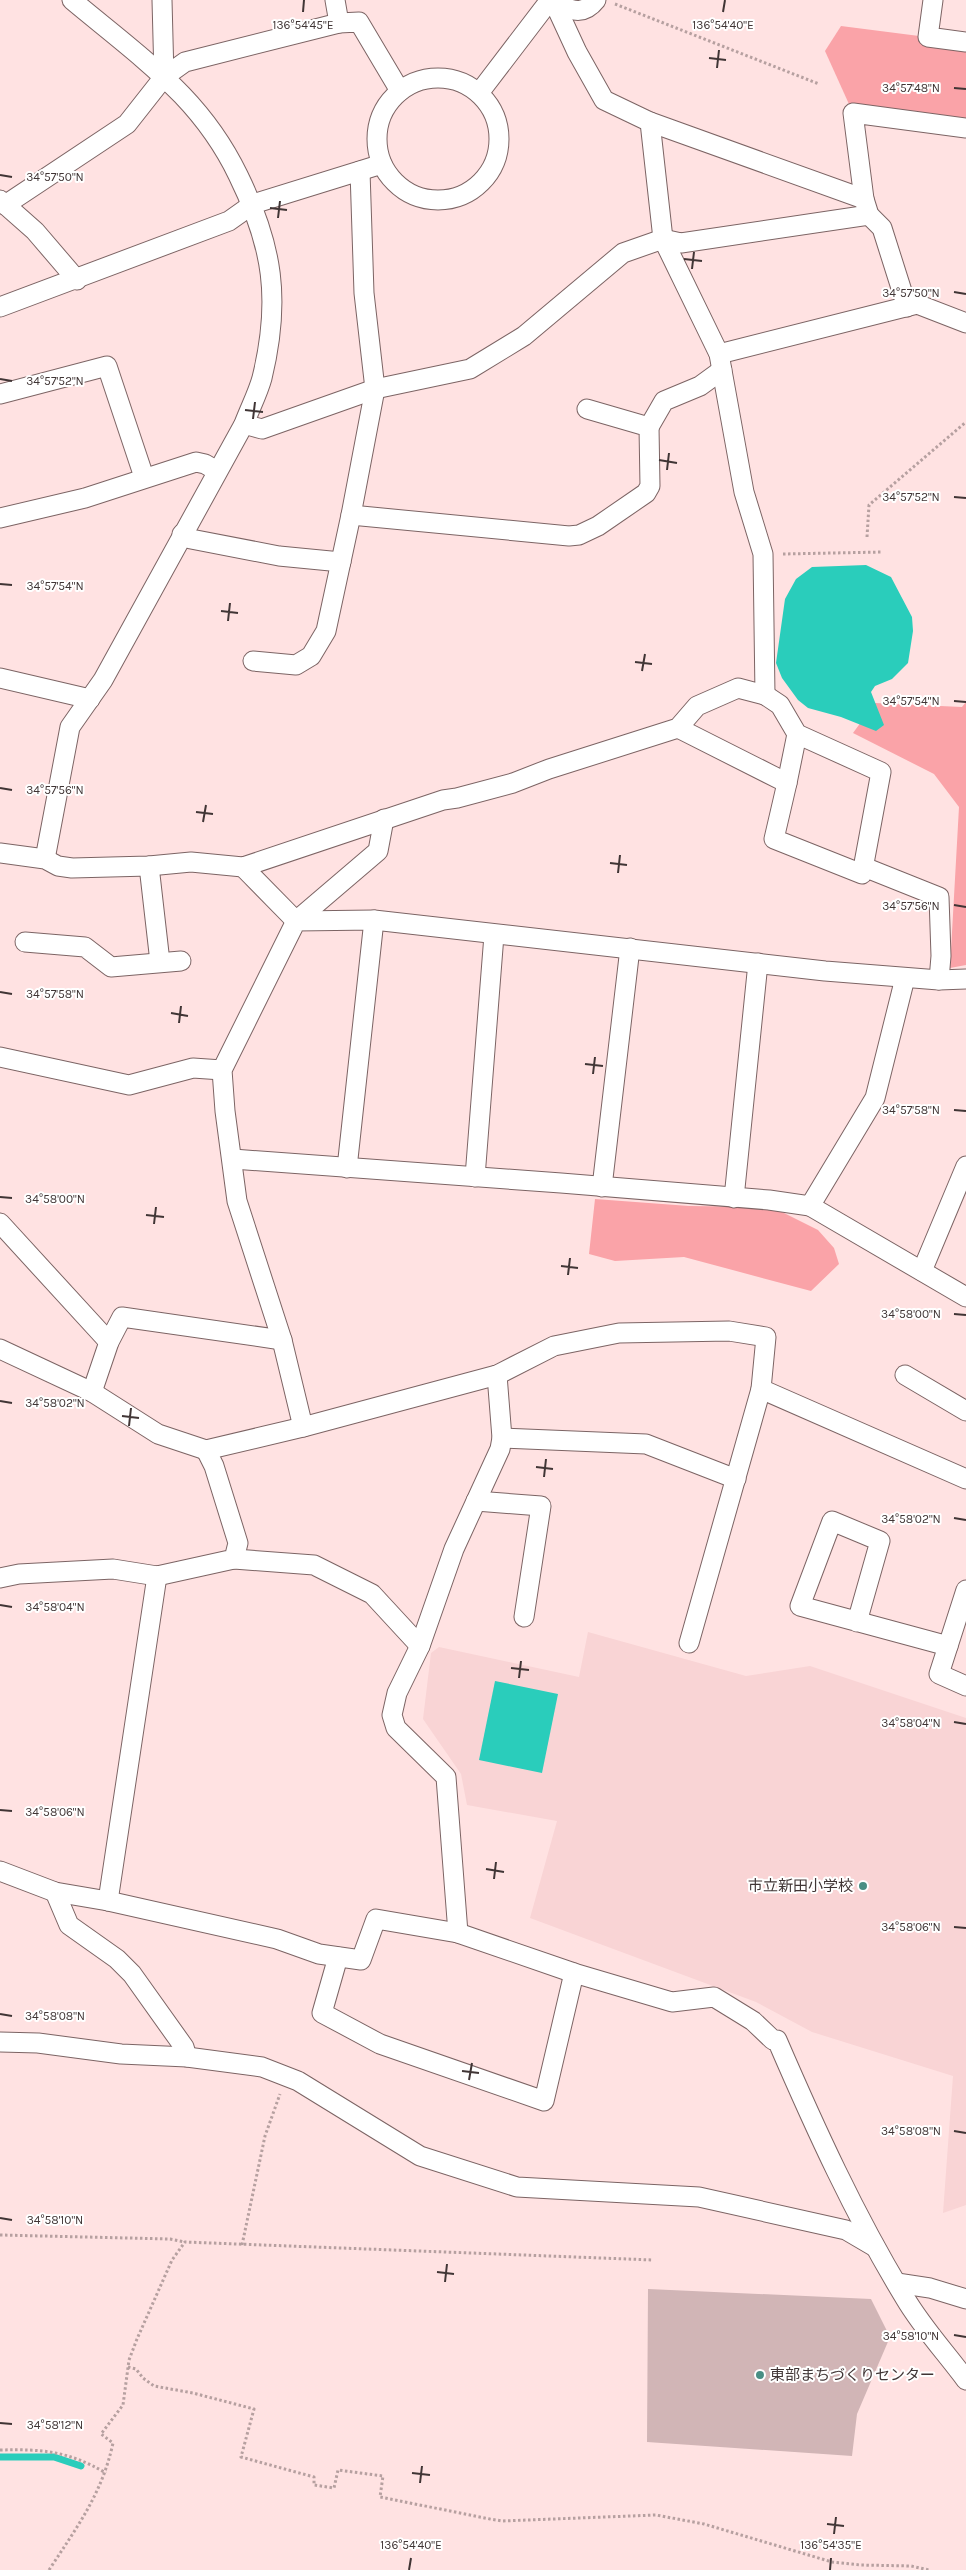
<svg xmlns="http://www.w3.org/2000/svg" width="966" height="2570" font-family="Karla,'Noto Sans JP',sans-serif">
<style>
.built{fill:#f9d4d5}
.green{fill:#faa3a8}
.water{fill:#2acdbb}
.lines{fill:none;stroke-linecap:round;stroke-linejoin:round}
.stream{stroke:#2acdbb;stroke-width:7}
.building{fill:#d1b5b6}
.minor-casing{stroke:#7c6464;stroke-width:21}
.path{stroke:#b6a0a0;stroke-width:3;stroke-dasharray:2.5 2.5;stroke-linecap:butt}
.minor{stroke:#fff;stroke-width:19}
.ticks{fill:none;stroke:#403535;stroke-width:2}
.poi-dot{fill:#498e84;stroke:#fff;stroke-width:2}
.labels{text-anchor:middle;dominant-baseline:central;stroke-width:4;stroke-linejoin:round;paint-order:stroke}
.poi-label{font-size:15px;fill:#403535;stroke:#fff;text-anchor:end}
.ticks-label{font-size:12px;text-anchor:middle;fill:#403535;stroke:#fff;stroke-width:4;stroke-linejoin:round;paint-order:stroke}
</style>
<rect width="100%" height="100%" fill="#ffe2e2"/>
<polygon class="built" points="588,1632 746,1676 810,1666 966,1718 966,2205 943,2213 953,2076 812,2032 756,2002 530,1918 557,1821 467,1805 461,1774 423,1719 431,1653 439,1647 579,1677"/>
<g class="green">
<polygon points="841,26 966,42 966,128 853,113 825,51"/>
<polygon points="966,702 966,965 950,968 959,807 934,774 853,733 875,703 962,707"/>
<polygon points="595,1199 689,1206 772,1207 818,1230 834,1248 839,1264 811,1291 684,1257 615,1261 589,1254"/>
</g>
<g class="water">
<polygon points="866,565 891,577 912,617 913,631 908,663 892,679 875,686 871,692 884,725 876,731 841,717 808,708 798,700 782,678 776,663 785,599 796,579 812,567"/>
<polygon points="495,1681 558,1694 542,1773 479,1760"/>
</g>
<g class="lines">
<polyline class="stream" points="0,2457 54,2457 81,2466"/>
</g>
<polygon class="building" points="648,2289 871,2299 890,2337 857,2414 852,2456 647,2442"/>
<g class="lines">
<defs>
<g id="minor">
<polyline points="162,0 164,77"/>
<polyline points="933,0 928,37 966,42"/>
<path d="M 556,7 L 560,5 C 574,12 585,14 596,0"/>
<polyline points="339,23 359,22 400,91"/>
<circle cx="438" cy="139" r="61"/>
<polyline points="479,93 550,0"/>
<polyline points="650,122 864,199"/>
<polyline points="0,200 35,231 77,280"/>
<polyline points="5,205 127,124 164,77 185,62 339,23 335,0"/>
<polyline points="0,307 229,221 253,204 382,164"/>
<polyline points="907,307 882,228 869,215 864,199 853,113 966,128"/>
<polyline points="719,354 917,304 966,323"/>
<polyline points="0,394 107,366 144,477"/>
<polyline points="244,424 262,429 375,389 470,369 524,336 623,253 663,239 681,243 869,215"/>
<polyline points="649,427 664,401 700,386 722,370"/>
<polyline points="351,515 569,536 579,535 598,526 646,493 650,486 649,427 587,409"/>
<polyline points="0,518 85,498 196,462 205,464 217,471"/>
<polyline points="182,534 191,539 279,556 341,562"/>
<polyline points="253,661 296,665 311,656 326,631 351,515 375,389 364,293 360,171"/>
<polyline points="0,678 90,699"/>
<polyline points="678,728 787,783 774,839 862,874 881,772 797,734 780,705 765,695"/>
<polyline points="787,783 797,734"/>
<polyline points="0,853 45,859 58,866 72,868 149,866 191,862 243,867 443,800 457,798 513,783 549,769 678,728 697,706 738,688 765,695 763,554 744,492 719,354 663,239 650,122 604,100 577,52 553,0"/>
<path d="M 45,859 L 70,727 L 103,680 L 244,424 C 250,408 258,393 262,378 C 281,300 273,246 238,175 C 224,146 204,118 182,95 C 148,60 109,31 72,0"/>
<polyline points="149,866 160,962"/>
<polyline points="243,867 296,921 378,851 384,819"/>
<polyline points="864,867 939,897 941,956 939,980"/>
<polyline points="25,942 85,947 111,967 181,961"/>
<polyline points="0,1057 129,1085 193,1068 222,1070"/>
<polyline points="233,1159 561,1183 769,1200 810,1206 875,1098 905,978"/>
<polyline points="347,1168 374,920"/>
<polyline points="475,1177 494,935"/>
<polyline points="602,1187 630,948"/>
<polyline points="734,1198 758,963"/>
<polyline points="810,1206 966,1297"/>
<polyline points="0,1223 109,1342"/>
<polyline points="922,1271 966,1166"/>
<polyline points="0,1349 92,1392 158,1434 206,1450 303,1427 497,1375 554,1346 619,1333 729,1331 766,1337 761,1389 689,1643"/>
<polyline points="905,1375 966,1411"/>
<polyline points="761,1389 966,1479"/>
<polyline points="92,1392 109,1342 122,1317 282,1340"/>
<polyline points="303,1427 282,1340 237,1201 225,1111 222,1070 296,921 374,920 825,971 939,980 966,979"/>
<polyline points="502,1438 646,1444 736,1479"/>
<polyline points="476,1501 541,1506 524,1617"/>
<polyline points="234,1559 314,1565 372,1594 420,1646"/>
<polyline points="0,1578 19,1574 113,1569 157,1576 234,1559 238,1543 214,1466 206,1450"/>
<polyline points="966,1590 939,1674 966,1686"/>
<polyline points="857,1622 880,1541 832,1521 800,1606 948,1646"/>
<path d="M 0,1871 L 55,1892 L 108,1901 L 277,1939 L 319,1954 L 361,1960 L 376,1919 L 458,1933 L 574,1973 L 672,2002 L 714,1997 L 753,2021 L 773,2040 L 777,2040 C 815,2128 855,2216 905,2298 C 922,2327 946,2353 966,2380"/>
<polyline points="55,1892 69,1925 117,1959 132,1974 184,2047 187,2057"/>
<polyline points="108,1901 157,1576"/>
<polyline points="458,1933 446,1777 396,1728 392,1715 397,1693 420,1646 454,1549 500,1449 502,1438 497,1375"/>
<polyline points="338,1957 322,2013 380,2044 544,2101 574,1973"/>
<polyline points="0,2042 38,2043 121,2054 187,2057 262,2067 298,2081 420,2156 517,2187 699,2197 846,2230 875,2247"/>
<polyline points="897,2283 930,2288 966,2299"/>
</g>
</defs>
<use href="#minor" class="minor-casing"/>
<g class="path">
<polyline points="615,4 819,84"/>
<polyline points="867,537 869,505 966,422"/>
<polyline points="783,554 882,552"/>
<polyline points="0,2235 170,2239 185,2242"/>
<polyline points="242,2245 265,2136 280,2094"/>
<polyline points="128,2367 136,2369 143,2378 154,2386 193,2393 254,2409 241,2457 314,2477 314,2485 334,2488 338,2470 383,2476 380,2497 490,2519 502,2521 656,2515 704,2524 832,2562 860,2565 911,2566 929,2570"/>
<path d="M 0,2450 C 43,2449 68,2451 106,2473"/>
<path d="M 49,2570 C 77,2527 102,2494 113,2443 L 101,2434 L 123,2405 L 129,2360 L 137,2339 L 172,2260 L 185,2242 L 653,2260"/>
</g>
<use href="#minor" class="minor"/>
</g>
<path class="ticks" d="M 303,12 L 304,0M 723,12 L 725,0M 709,58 L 726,60M 717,68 L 719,50M 954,88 L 966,89M 0,175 L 12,177M 270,208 L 287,210M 278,218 L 280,201M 684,259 L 702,261M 692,269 L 694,252M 954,292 L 966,294M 0,379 L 12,381M 245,410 L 263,412M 253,419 L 255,402M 659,460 L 677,463M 667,470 L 669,453M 954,497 L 966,498M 0,584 L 12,585M 221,611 L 238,613M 228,621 L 230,603M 635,662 L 652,664M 642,671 L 645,654M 954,701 L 966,702M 0,788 L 12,790M 196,812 L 213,814M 203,822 L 206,805M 610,863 L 627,865M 618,873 L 620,855M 954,905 L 966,907M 0,992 L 12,994M 171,1013 L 188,1016M 179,1023 L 181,1006M 585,1064 L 603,1066M 593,1074 L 595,1057M 954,1110 L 966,1111M 0,1197 L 12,1198M 146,1215 L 164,1217M 154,1224 L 156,1207M 561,1266 L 578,1268M 568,1275 L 570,1258M 954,1314 L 966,1315M 0,1401 L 12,1403M 122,1416 L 139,1418M 129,1426 L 131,1408M 536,1467 L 553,1469M 544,1477 L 546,1459M 954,1518 L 966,1520M 0,1605 L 12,1607M 511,1668 L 529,1670M 519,1678 L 521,1661M 954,1722 L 966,1724M 0,1810 L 12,1811M 486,1869 L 504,1872M 494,1879 L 496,1862M 954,1927 L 966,1928M 0,2014 L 12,2016M 462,2071 L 479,2073M 469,2080 L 472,2063M 954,2131 L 966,2133M 0,2218 L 12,2220M 437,2272 L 454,2274M 445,2282 L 447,2264M 954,2335 L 966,2337M 0,2423 L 12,2424M 412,2473 L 430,2475M 420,2483 L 422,2466M 827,2524 L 844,2526M 834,2534 L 836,2517M 409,2570 L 411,2558M 830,2570 L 831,2558"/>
<g class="poi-dot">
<circle cx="863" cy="1886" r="5"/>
<circle cx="760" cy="2375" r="5"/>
</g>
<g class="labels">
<g class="poi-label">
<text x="853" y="1886">市立新田小学校</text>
<text x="770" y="2375" text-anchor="start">東部まちづくりセンター</text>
</g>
</g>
<g class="ticks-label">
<text x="303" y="29">136°54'45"E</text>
<text x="723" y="29">136°54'40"E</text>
<text x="911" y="92">34°57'48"N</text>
<text x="55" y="181">34°57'50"N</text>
<text x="911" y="297">34°57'50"N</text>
<text x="55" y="385">34°57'52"N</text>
<text x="911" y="501">34°57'52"N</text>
<text x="55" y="590">34°57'54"N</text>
<text x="911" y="705">34°57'54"N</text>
<text x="55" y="794">34°57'56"N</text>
<text x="911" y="910">34°57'56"N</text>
<text x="55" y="998">34°57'58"N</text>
<text x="911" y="1114">34°57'58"N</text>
<text x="55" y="1203">34°58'00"N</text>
<text x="911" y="1318">34°58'00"N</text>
<text x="55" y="1407">34°58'02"N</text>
<text x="911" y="1523">34°58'02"N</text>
<text x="55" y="1611">34°58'04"N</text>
<text x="911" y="1727">34°58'04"N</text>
<text x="55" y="1816">34°58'06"N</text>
<text x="911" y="1931">34°58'06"N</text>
<text x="55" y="2020">34°58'08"N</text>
<text x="911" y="2135">34°58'08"N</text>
<text x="55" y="2224">34°58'10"N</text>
<text x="911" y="2340">34°58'10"N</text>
<text x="55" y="2429">34°58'12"N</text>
<text x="411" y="2549">136°54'40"E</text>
<text x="831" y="2549">136°54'35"E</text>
</g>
</svg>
